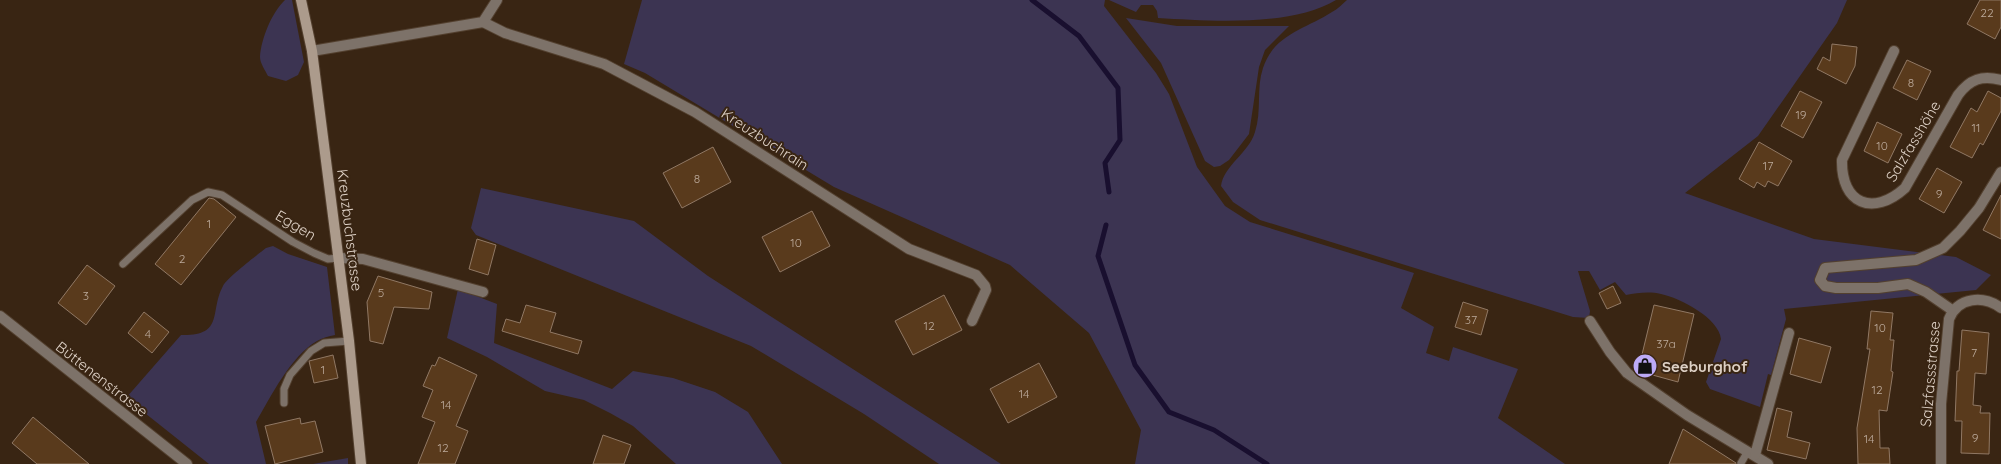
<svg xmlns="http://www.w3.org/2000/svg" width="2001" height="464" font-family="Quicksand,sans-serif">
<style>
.green{fill:#3c3452}
.lines{fill:none;stroke-linecap:round;stroke-linejoin:round}
.stream{stroke:#190f2f;stroke-width:5}
.building{fill:#593a1c;stroke:#907864}
.lane-casing{stroke:#53402f;stroke-width:9}
.street-casing{stroke:#53402f;stroke-width:12}
.secondary-casing{stroke:#53402f;stroke-width:12}
.lane{stroke:#7d7269;stroke-width:7}
.street{stroke:#7d7269;stroke-width:10}
.secondary{stroke:#ac9b8c;stroke-width:10}
.labels{text-anchor:middle;dominant-baseline:central;stroke-width:4;stroke-linejoin:round;paint-order:stroke}
.number-label{font-size:12px;fill:#bcaa9b}
.street-label{font-size:15px;fill:#ddd0c5;stroke:#392513}
.poi-label{font-size:15px;font-weight:bold;fill:#ddd0c5;stroke:#392513;text-anchor:start}
</style>
<rect width="100%" height="100%" fill="#392513"/>
<g class="green">
<path d="M 285,0 L 292,0 L 304,62 L 298,75 L 286,81 L 268,76 C 265,70 260,63 260,57 C 261,39 272,12 285,0 Z"/>
<polygon points="642,0 1105,0 1104,6 1156,73 1169,94 1197,167 1225,206 1250,222 1414,273 1401,308 1434,327 1426,353 1449,361 1453,347 1518,369 1498,418 1565,464 1135,464 1141,430 1089,333 1010,265 834,187 645,73 624,64"/>
<path d="M 1109,0 L 1336,0 C 1291,27 1210,21 1158,18 L 1157,11 L 1153,5 L 1141,5 L 1136,12 Z"/>
<path d="M 1347,0 L 1847,0 L 1837,23 L 1758,136 L 1685,193 L 1814,239 L 1956,257 L 1991,275 L 1976,290 L 1784,309 L 1786,319 L 1771,375 L 1768,374 L 1760,407 L 1710,389 L 1706,382 L 1721,339 C 1719,318 1680,298 1661,294 C 1649,291 1637,293 1626,295 L 1615,282 L 1600,290 L 1589,271 L 1578,271 L 1590,311 L 1589,318 L 1573,317 L 1260,220 L 1233,202 L 1221,186 C 1224,165 1249,153 1255,132 C 1262,111 1256,88 1263,68 C 1274,34 1306,29 1332,12 C 1338,9 1342,4 1347,0 Z"/>
<polygon points="1126,18 1177,26 1289,26 1265,50 1259,67 1249,134 1229,160 1220,166 1214,167 1205,161 1161,63"/>
<polygon points="481,188 634,221 708,276 1001,464 939,464 864,414 751,346 476,235 471,228"/>
<path d="M 273,246 L 288,254 L 327,267 L 335,335 C 329,336 322,338 317,341 C 291,356 271,396 256,422 L 266,464 L 209,464 L 126,398 L 181,335 C 225,336 209,312 223,286 C 227,278 257,255 266,248 Z"/>
<polygon points="458,289 497,304 494,343 612,389 633,371 673,378 715,392 748,412 782,464 676,464 633,426 610,413 584,400 545,391 487,357 447,338"/>
<polygon points="348,458 348,464 313,464"/>
</g>
<g class="lines">
<g class="stream">
<polyline points="1032,0 1079,36 1118,88 1120,140 1105,163 1109,192"/>
<polyline points="1106,225 1098,256 1135,365 1169,412 1214,430 1267,464"/>
</g>
</g>
<g class="building">
<polygon points="1980,0 2001,0 2001,27 1995,39 1967,24"/>
<polygon points="1832,44 1857,47 1855,66 1846,84 1817,69 1823,57 1830,61"/>
<polygon points="1907,60 1931,71 1917,100 1893,88"/>
<polygon points="1800,91 1822,102 1803,138 1781,126"/>
<polygon points="1988,91 2001,98 2001,111 1983,145 1980,143 1972,158 1950,147 1971,108 1977,112"/>
<polygon points="1877,122 1902,134 1888,163 1864,151"/>
<polygon points="1759,142 1792,161 1778,186 1768,181 1765,187 1757,182 1754,188 1739,179"/>
<polygon points="713,147 731,182 682,208 663,173"/>
<polygon points="1937,168 1962,182 1944,213 1919,199"/>
<polygon points="2001,195 2001,239 1983,230"/>
<polygon points="209,198 214,199 236,217 181,285 155,264"/>
<polygon points="812,211 830,246 780,272 762,237"/>
<polygon points="477,239 496,245 488,275 469,269"/>
<polygon points="87,265 115,286 86,325 58,303"/>
<polygon points="378,276 432,292 429,309 394,307 383,344 370,341 367,302"/>
<polygon points="1613,286 1621,303 1607,309 1599,293"/>
<polygon points="944,295 962,330 913,355 895,321"/>
<polygon points="1463,302 1488,310 1481,335 1455,327"/>
<polygon points="526,305 556,313 550,332 582,341 578,354 502,331 506,319 520,323"/>
<polygon points="1654,305 1694,314 1678,382 1638,371"/>
<polygon points="1871,311 1893,313 1890,340 1894,340 1891,371 1893,372 1887,411 1879,410 1880,448 1889,448 1890,464 1858,464 1857,428 1870,349 1867,349"/>
<polygon points="144,312 169,332 152,353 128,333"/>
<polygon points="1962,330 1989,333 1986,374 1975,373 1973,405 1981,406 1980,413 1990,413 1989,454 1961,453 1962,421 1955,421 1957,371 1959,371"/>
<polygon points="1799,338 1831,347 1821,383 1790,374"/>
<polygon points="333,355 338,378 314,383 309,361"/>
<polygon points="439,357 477,375 456,426 468,431 455,464 418,464 435,422 422,417 433,390 423,386 432,365 435,366"/>
<polygon points="1039,363 1057,397 1008,423 990,389"/>
<polygon points="1777,408 1792,412 1787,437 1810,443 1806,459 1767,450"/>
<polygon points="33,417 89,464 37,464 12,443"/>
<polygon points="300,418 301,424 315,421 323,452 275,464 265,426"/>
<polygon points="1683,429 1736,463 1736,464 1669,464"/>
<polygon points="603,435 631,445 624,464 593,464"/>
</g>
<g class="lines">
<defs>
<g id="lane">
<polyline points="123,264 192,200 208,192 222,195 293,242 314,253 328,259 339,258"/>
<polyline points="284,403 284,389 290,375 311,351 324,343 349,341"/>
<polyline points="1741,463 1748,451"/>
</g>
<g id="street">
<polyline points="483,22 505,33 604,64 695,112 909,249 976,275 985,286 986,290 972,321"/>
<polyline points="312,51 483,22 497,0"/>
<path d="M 1894,51 L 1842,160 C 1841,204 1873,217 1905,188 L 1958,95 C 1970,79 1982,75 2001,80"/>
<polyline points="339,258 363,259 483,292"/>
<polyline points="1952,310 1926,292 1908,284 1878,288 1836,288 1825,286 1820,280 1825,268 1916,260 1943,248 1960,231 1979,208 2001,172"/>
<polyline points="0,316 187,464"/>
<polyline points="1590,321 1610,352 1627,373 1687,415 1768,464"/>
<polyline points="1755,455 1789,333"/>
<path d="M 1941,464 L 1941,404 L 1949,319 C 1958,297 1983,295 2001,308"/>
</g>
<polyline id="secondary" points="301,0 312,51 349,341 361,464"/>
</defs>
<use href="#lane" class="lane-casing"/>
<use href="#street" class="street-casing"/>
<use href="#secondary" class="secondary-casing"/>
<use href="#lane" class="lane"/>
<use href="#street" class="street"/>
<use href="#secondary" class="secondary"/>
</g>
<defs>
<symbol id="shop-disc" viewBox="-11 -11 22 22"><circle r="9.5" fill="#bcaaf6" stroke="#392513"/><path d="M-5-2.5h2.3a2.7 3.5 0 0 1 5.4 0H5L5.5 6h-11ZM-1.5-2.5h3a1.5 2.3 0 0 0-3 0Z" fill="#111"/></symbol>
</defs>
<g fill-rule="evenodd">
<use href="#shop-disc" x="1631" y="352" width="28" height="28"/>
</g>
<g class="labels">
<g class="number-label">
<text x="1987" y="12">22</text>
<text x="1911" y="82">8</text>
<text x="1801" y="114">19</text>
<text x="1976" y="127">11</text>
<text x="1882" y="145">10</text>
<text x="1768" y="165">17</text>
<text x="697" y="178">8</text>
<text x="1939" y="193">9</text>
<text x="209" y="223">1</text>
<text x="796" y="242">10</text>
<text x="182" y="258">2</text>
<text x="381" y="292">5</text>
<text x="86" y="295">3</text>
<text x="1471" y="319">37</text>
<text x="929" y="325">12</text>
<text x="1880" y="327">10</text>
<text x="148" y="333">4</text>
<text x="1666" y="343">37a</text>
<text x="1974" y="352">7</text>
<text x="323" y="369">1</text>
<text x="1877" y="389">12</text>
<text x="1024" y="393">14</text>
<text x="446" y="404">14</text>
<text x="1975" y="437">9</text>
<text x="1869" y="438">14</text>
<text x="443" y="447">12</text>
</g>
<g class="street-label">
<text transform="translate(765 139) rotate(33)">Kreuzbuchrain</text>
<text transform="translate(1913 141) rotate(-59)">Salzfasshöhe</text>
<text transform="translate(296 225) rotate(31)">Eggen</text>
<text transform="translate(350 230) rotate(83)">Kreuzbuchstrasse</text>
<text transform="translate(1930 374) rotate(-85)">Salzfassstrasse</text>
<text transform="translate(102 379) rotate(38)">Büttenenstrasse</text>
</g>
<g class="poi-label">
<text x="1662" y="366">Seeburghof</text>
</g>
</g>
</svg>
